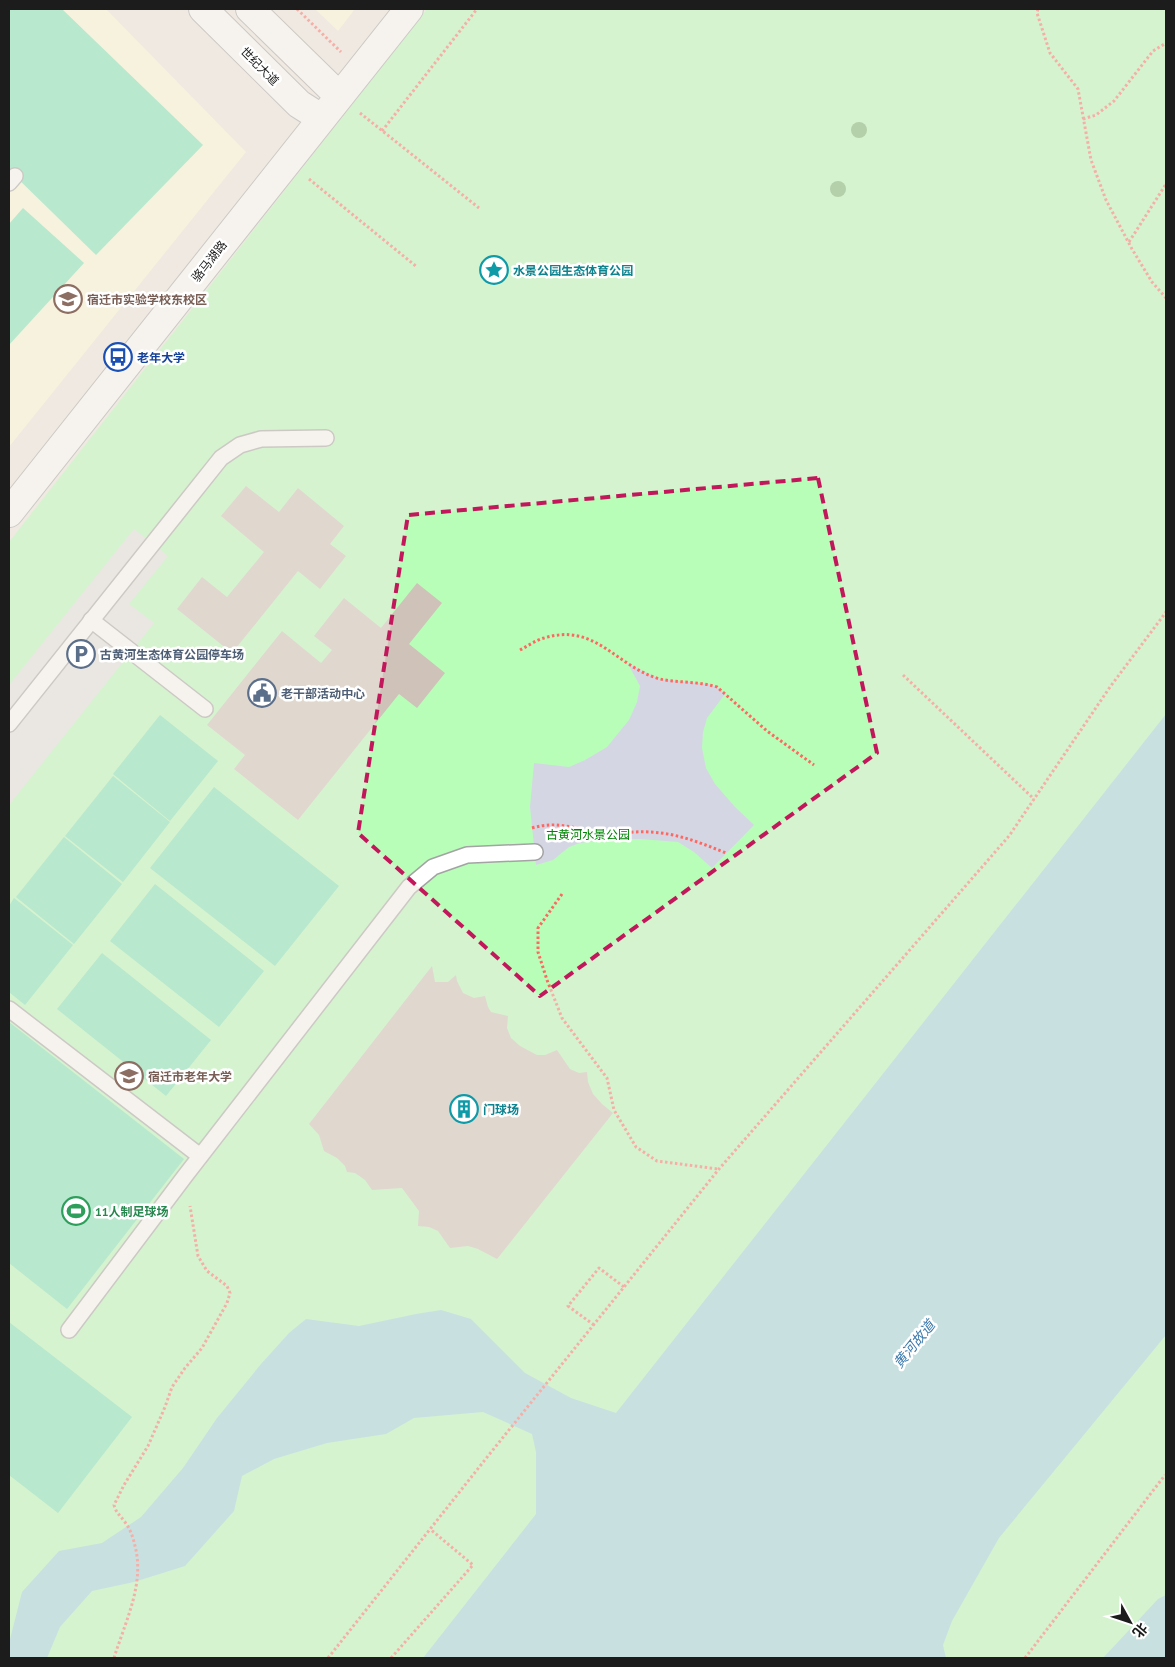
<svg xmlns="http://www.w3.org/2000/svg" width="1175" height="1667" font-family="'PT Sans','Noto Sans SC',sans-serif">
<style>
.education{fill:#fffdd9}
.park{fill:#b8feb9}
.pitch{fill:#76e6b4}
.parking{fill:#e4e4e4}
.plaza{fill:#d5d6e4}
.water{fill:#9cd5e1}
.building{fill:#cfc2b9}
.lines{fill:none;stroke-linecap:round;stroke-linejoin:round}
.service-casing{stroke:#a3a3a3;stroke-width:18}
.tertiary-casing{stroke:#a3a3a3;stroke-width:30}
.path{stroke:#ff6861;stroke-width:3;stroke-dasharray:2.5 2.5;stroke-linecap:butt}
.service{stroke:#fff;stroke-width:15}
.tertiary{stroke:#fff;stroke-width:28}
.tree{fill:#6cb167}
.marked{fill:none;stroke:#c2185b;stroke-width:4;stroke-dasharray:10 6;stroke-linejoin:round}
.labels{text-anchor:middle;dominant-baseline:central;stroke-width:5;stroke-linejoin:round;paint-order:stroke}
.street-label{font-size:12px;fill:#1c1c1c;stroke:#fff}
.culture-label{font-size:12px;font-weight:bold;fill:#0d838f;stroke:#fff;text-anchor:start}
.education-label{font-size:12px;font-weight:bold;fill:#785e54;stroke:#fff;text-anchor:start}
.transit-label{font-size:12px;font-weight:bold;fill:#164399;stroke:#fff;text-anchor:start}
.service-label{font-size:12px;font-weight:bold;fill:#4e5e75;stroke:#fff;text-anchor:start}
.park-label{font-size:12px;fill:#018304;stroke:#fff}
.leisure-label{font-size:12px;font-weight:bold;fill:#27864d;stroke:#fff;text-anchor:start}
.water-label{font-size:14px;font-style:italic;fill:#3e7bac;stroke:#fff}
</style>
<rect width="100%" height="100%" fill="#efe9e1"/>
<g class="education">
<polygon points="9,9 106,9 246,152 9,447"/>
<polygon points="315,9 355,9 338,31"/>
</g>
<polygon class="park" points="427,9 1166,9 1166,1658 9,1658 9,542"/>
<g class="pitch">
<polygon points="9,9 62,9 203,145 96,255 9,170"/>
<polygon points="23,208 84,263 9,345 9,224"/>
<polygon points="160,715 218,761 170,821 113,774"/>
<polygon points="113,776 170,822 123,882 65,836"/>
<polygon points="214,787 339,886 275,966 150,868"/>
<polygon points="64,837 122,884 74,944 16,897"/>
<polygon points="155,884 264,971 219,1027 110,941"/>
<polygon points="14,898 73,945 25,1005 9,992 9,906"/>
<polygon points="102,953 211,1040 166,1096 57,1009"/>
<polygon points="9,1022 184,1159 67,1309 9,1263"/>
<polygon points="9,1322 132,1417 58,1513 9,1475"/>
</g>
<polygon class="parking" points="134,529 168,556 129,604 154,623 9,805 9,685"/>
<polygon class="plaza" points="628,664 660,679 708,684 717,687 725,694 707,718 703,732 702,748 706,768 715,784 735,807 754,825 712,868 694,852 678,842 641,839 607,839 580,843 569,847 553,860 536,865 530,807 534,763 569,767 585,760 607,747 629,720 637,702 640,686"/>
<g class="water">
<polygon points="1166,714 1166,1335 999,1538 952,1621 943,1645 946,1658 423,1658 536,1514 536,1452 532,1434 483,1412 414,1418 386,1434 327,1443 274,1459 242,1476 234,1511 185,1566 134,1582 92,1591 60,1627 47,1658 9,1658 9,1643 22,1592 59,1551 102,1543 141,1517 183,1468 217,1418 261,1364 289,1333 306,1319 359,1326 416,1314 441,1310 471,1319 525,1373 571,1398 616,1413"/>
<polygon points="1166,1595 1166,1658 1103,1658 1158,1599"/>
</g>
<g class="building">
<polygon points="246,486 279,512 298,488 344,526 330,544 346,556 320,589 298,571 232,653 177,609 202,577 227,597 264,552 221,516"/>
<polygon points="417,583 442,603 409,644 445,673 417,708 399,694 298,820 234,769 245,755 207,725 282,631 321,663 332,650 314,636 344,598 381,628"/>
<polygon points="432,966 435,982 448,982 456,975 457,981 463,993 474,998 485,996 488,1007 491,1012 508,1016 507,1028 511,1038 520,1046 537,1055 545,1055 557,1050 570,1069 579,1073 587,1072 588,1082 593,1094 602,1104 613,1113 497,1259 478,1249 468,1246 450,1248 438,1231 429,1227 418,1226 419,1211 402,1188 372,1190 365,1180 355,1173 347,1172 345,1166 337,1158 324,1151 319,1135 309,1124"/>
</g>
<g class="lines">
<defs>
<g id="service">
<polyline points="9,183 15,176"/>
<polyline points="91,620 205,709"/>
<polyline points="9,724 221,458 240,445 261,439 326,438"/>
<polyline points="9,1009 200,1156"/>
<polyline points="69,1330 185,1176 409,887 433,867 467,855 535,852"/>
</g>
<g id="tertiary">
<polyline points="203,9 299,104 321,118"/>
<polyline points="250,9 339,96"/>
<polyline points="9,513 409,9"/>
</g>
</defs>
<use href="#service" class="service-casing"/>
<use href="#tertiary" class="tertiary-casing"/>
<g class="path">
<polyline points="297,9 341,52"/>
<polyline points="1038,9 1037,13 1050,53 1078,89 1091,160 1106,200 1132,249 1152,282 1166,298"/>
<polyline points="360,113 479,208"/>
<polyline points="1083,119 1096,115 1114,101 1153,51 1166,43"/>
<polyline points="382,131 477,9"/>
<polyline points="309,179 417,267"/>
<polyline points="1129,242 1166,184"/>
<path d="M 520,650 C 528,646 536,640 544,638 C 596,622 616,667 660,679 C 678,683 698,681 717,687 L 767,731 L 814,765"/>
<polyline points="903,675 1034,799"/>
<path d="M 532,828 C 559,820 577,830 603,833 C 619,834 634,831 649,832 C 677,833 701,843 726,853"/>
<polyline points="562,894 538,928 538,952 547,980 562,1018 607,1078 614,1110 636,1147 657,1161 718,1169"/>
<polyline points="594,1325 568,1306 599,1268 624,1287"/>
<path d="M 114,1658 C 125,1622 145,1584 135,1546 C 133,1537 130,1528 124,1521 C 120,1515 116,1513 114,1505 L 124,1485 L 148,1446 L 165,1407 L 172,1387 L 185,1368 L 202,1348 L 227,1303 L 230,1293 L 227,1286 L 207,1271 L 198,1256 L 190,1206"/>
<polyline points="328,1658 488,1456 719,1169 1009,836 1110,687 1166,612"/>
<polyline points="391,1658 473,1565 430,1529"/>
<polyline points="1025,1658 1165,1475"/>
</g>
<use href="#service" class="service"/>
<use href="#tertiary" class="tertiary"/>
</g>
<g class="tree">
<circle cx="859" cy="130" r="8"/>
<circle cx="838" cy="189" r="8"/>
</g>
<path d="M0 0H1175V1667H0ZM 818,478 L 877,753 L 540,996 L 358,833 L 408,515 Z" fill="#efe9e1" fill-opacity=".55" fill-rule="evenodd"/>
<path class="marked" d="M 818,478 L 877,753 L 540,996 L 358,833 L 408,515 Z"/>
<defs>
<symbol id="sight-ring" viewBox="-11 -11 22 22"><circle r="9.5" fill="#fff" stroke="#0f9aa8" stroke-width="1.5"/><path d="M0-6L1.8-2.2L6-1.7L2.9 1.2L3.7 5.4L0 3.3L-3.7 5.4L-2.9 1.2L-6-1.7L-1.8-2.2Z" fill="#0f9aa8"/></symbol>
<symbol id="school-ring" viewBox="-11 -11 22 22"><circle r="9.5" fill="#fff" stroke="#8d6e63" stroke-width="1.5"/><path d="M0-5L7-2L0 1L-7-2ZM-4 1L0 2.5L4 1V4Q0 6-4 4Z" fill="#8d6e63"/></symbol>
<symbol id="bus-ring" viewBox="-11 -11 22 22"><circle r="9.5" fill="#fff" stroke="#1a4fb4" stroke-width="1.5"/><path d="M-5-6H5V4H4V6H2V4H-2V6H-4V4H-5ZM-3.5-4V0h7V-4ZM-3.5 1.2v1.5H-2V1.2ZM2 1.2v1.5H3.5V1.2Z" fill="#1a4fb4"/></symbol>
<symbol id="parking-ring" viewBox="-11 -11 22 22"><circle r="9.5" fill="#fff" stroke="#5c6f8a" stroke-width="1.5"/><path d="M-3.5-5.5H1a3.5 3.5 0 0 1 0 7H-1V5.5H-3.5ZM-1-3.4V-.6H.8a1.4 1.4 0 0 0 0-2.8Z" fill="#5c6f8a"/></symbol>
<symbol id="civic-ring" viewBox="-11 -11 22 22"><circle r="9.5" fill="#fff" stroke="#5c6f8a" stroke-width="1.5"/><path d="M-.6-6.5H3V-4.5H.6V-3L4-1V1h2V6H-6V1h2V-1L-.6-3ZM-1.2 2.5V6h2.4V2.5Z" fill="#5c6f8a"/></symbol>
<symbol id="university-ring" viewBox="-11 -11 22 22"><circle r="9.5" fill="#fff" stroke="#8d6e63" stroke-width="1.5"/><path d="M0-5L7-2L0 1L-7-2ZM-4 1L0 2.5L4 1V4Q0 6-4 4Z" fill="#8d6e63"/></symbol>
<symbol id="building-ring" viewBox="-11 -11 22 22"><circle r="9.5" fill="#fff" stroke="#0f9aa8" stroke-width="1.5"/><path d="M-4-6H4V6H1V3H-1V6H-4ZM-2.5-4.3h1.7v1.8h-1.7ZM.8-4.3h1.7v1.8H.8ZM-2.5-1h1.7V.8h-1.7ZM.8-1h1.7V.8H.8Z" fill="#0f9aa8"/></symbol>
<symbol id="stadium-ring" viewBox="-11 -11 22 22"><circle r="9.5" fill="#fff" stroke="#2e9e5b" stroke-width="1.5"/><path d="M0-5a6.5 5 0 1 0 0 10a6.5 5 0 1 0 0-10ZM-3.5-1.8h7v3.6h-7Z" fill="#2e9e5b"/></symbol>
</defs>
<g fill-rule="evenodd">
<use href="#sight-ring" x="478" y="254" width="32" height="32"/>
<use href="#school-ring" x="52" y="283" width="32" height="32"/>
<use href="#bus-ring" x="102" y="341" width="32" height="32"/>
<use href="#parking-ring" x="65" y="638" width="32" height="32"/>
<use href="#civic-ring" x="246" y="677" width="32" height="32"/>
<use href="#university-ring" x="113" y="1060" width="32" height="32"/>
<use href="#building-ring" x="448" y="1093" width="32" height="32"/>
<use href="#stadium-ring" x="60" y="1195" width="32" height="32"/>
</g>
<g class="labels">
<g class="street-label">
<text transform="translate(260 66) rotate(45)">世纪大道</text>
<text transform="translate(209 261) rotate(-52)">骆马湖路</text>
</g>
<g class="culture-label">
<text x="513" y="270">水景公园生态体育公园</text>
<text x="483" y="1109">门球场</text>
</g>
<g class="education-label">
<text x="87" y="299">宿迁市实验学校东校区</text>
<text x="148" y="1076">宿迁市老年大学</text>
</g>
<g class="transit-label">
<text x="137" y="357">老年大学</text>
</g>
<g class="service-label">
<text x="100" y="654">古黄河生态体育公园停车场</text>
<text x="281" y="693">老干部活动中心</text>
</g>
<g class="park-label">
<text x="588" y="834">古黄河水景公园</text>
</g>
<g class="leisure-label">
<text x="95" y="1211">11人制足球场</text>
</g>
<g class="water-label">
<text transform="translate(914 1344) rotate(-51)">黄河故道</text>
</g>
</g>
<rect width="1175" height="1667" fill="none" stroke="#1c1c1c" stroke-width="20"/>
<g transform="translate(1130 1622) rotate(130)" stroke="#ffffff" stroke-width="4" paint-order="stroke">
<path d="M0-4L9 19L0 12L-9 19Z" fill="#1c1c1c"/>
<text y="-8" font-size="14" font-weight="bold" text-anchor="middle" fill="#1c1c1c">北</text>
</g>
</svg>
